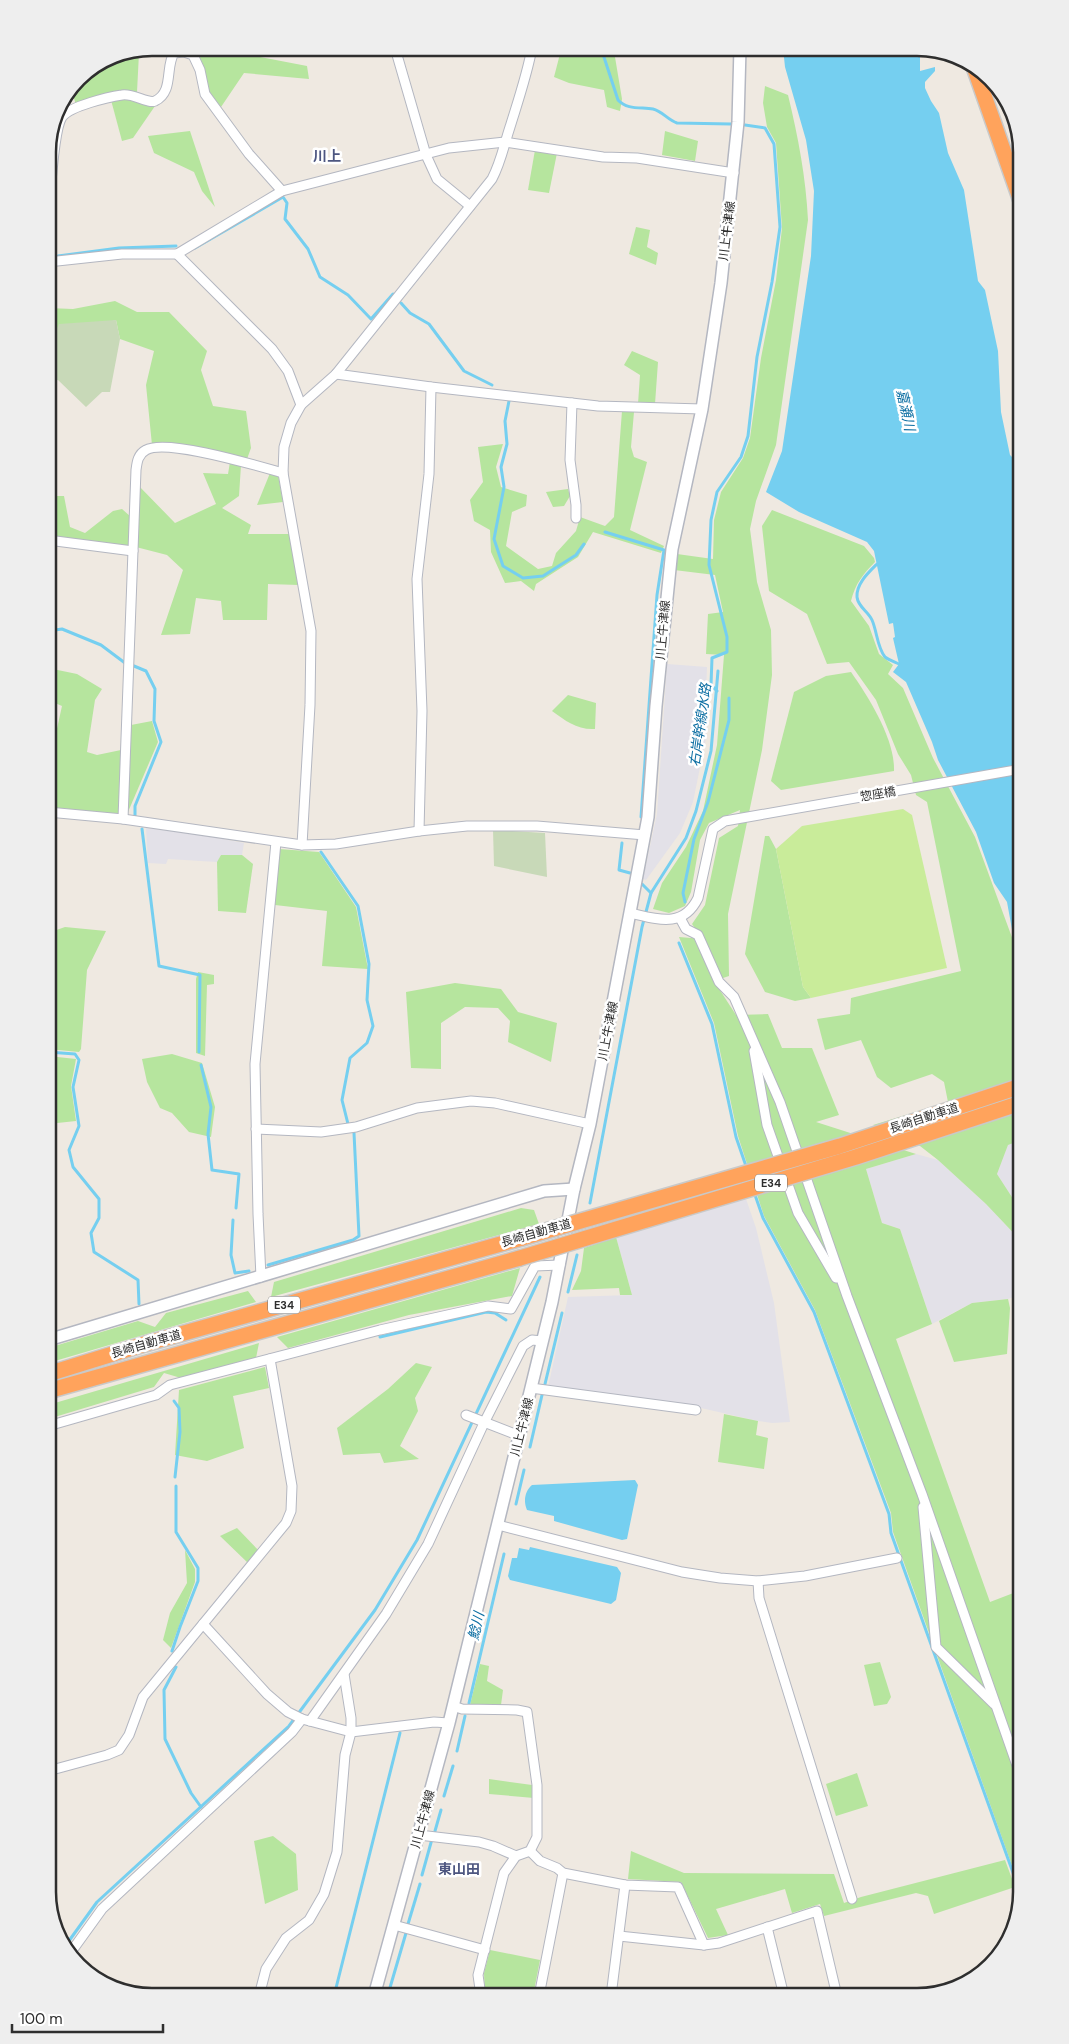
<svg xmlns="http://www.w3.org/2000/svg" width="1069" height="2044" font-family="'DM Sans','Noto Sans JP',sans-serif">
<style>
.industrial{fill:#e3e1e8}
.green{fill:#b6e59e}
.cemetery{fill:#c8d9b8}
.pitch{fill:#c9ec9a}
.water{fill:#75cff0}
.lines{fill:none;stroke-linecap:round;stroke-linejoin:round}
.stream{stroke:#75cff0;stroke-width:3}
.street-casing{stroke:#b4b7c1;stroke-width:11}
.secondary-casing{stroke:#b4b7c1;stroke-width:14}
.highway-casing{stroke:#c9c9c9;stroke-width:18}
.street{stroke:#fff;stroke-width:9}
.secondary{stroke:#fff;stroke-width:11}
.highway{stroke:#ffa35c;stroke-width:15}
.highway-bridge-casing{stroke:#c9c9c9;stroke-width:18;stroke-linecap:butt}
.highway-bridge{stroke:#ffa35c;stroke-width:15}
.labels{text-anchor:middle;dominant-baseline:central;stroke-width:5;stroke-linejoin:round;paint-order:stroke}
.shield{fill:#fff;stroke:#6d6d6d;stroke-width:1}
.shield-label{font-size:11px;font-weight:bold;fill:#2e2e2e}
.street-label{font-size:12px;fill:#2e2e2e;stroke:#fff}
.neighbourhood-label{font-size:14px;font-weight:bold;fill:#4d5680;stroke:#fff}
.water-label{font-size:14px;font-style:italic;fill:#0d6fa3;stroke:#fff}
.rim{fill:none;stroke:#2e2e2e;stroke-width:2.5}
</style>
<rect width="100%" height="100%" fill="#efe9e1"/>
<g class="industrial">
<polygon points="667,664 707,667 706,692 709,695 706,738 693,802 680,833 646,880 643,879 657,814"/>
<polygon points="146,828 195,834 244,843 242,855 221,855 217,862 168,859 166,864 148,863"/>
<polygon points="1021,1140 1021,1211 997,1174 1008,1145"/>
<polygon points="916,1154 938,1160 986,1204 1021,1241 1021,1294 1008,1299 972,1303 932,1324 900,1229 882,1223 866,1169"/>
<polygon points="746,1199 756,1228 774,1303 790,1422 772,1423 758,1421 679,1403 548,1387 568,1297 632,1295 616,1237"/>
</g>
<g class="green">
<polygon points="181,48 254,48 255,56 307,66 309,79 244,73 221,107 207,90 196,51"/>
<polygon points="574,48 611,48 614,51 622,99 620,111 607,107 604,90 569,83 554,77 561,50 573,54"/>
<polygon points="143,49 139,53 137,92 110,93 76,105 71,88 78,78 112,55"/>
<path d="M 765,86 L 788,95 C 798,136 806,178 808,220 L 776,445 L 756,501 L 750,529 L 757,582 L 771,630 L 772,675 L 762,750 L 728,914 L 729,976 L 714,981 L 736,1015 L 768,1014 L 782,1048 L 812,1048 L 839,1115 L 816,1122 L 916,1154 L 866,1169 L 882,1223 L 900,1229 L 932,1324 L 896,1339 L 990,1602 L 1021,1590 L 1021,1891 L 893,1532 L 891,1513 L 815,1310 L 764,1216 L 738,1136 L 714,1023 L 679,937 L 703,939 L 692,924 L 705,905 L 719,838 L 738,826 L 740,810 L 709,823 L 700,840 L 691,892 L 685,906 L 669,913 L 653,909 L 662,883 L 686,847 L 703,811 L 717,745 L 724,655 L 706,654 L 708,614 L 723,612 L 715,575 L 674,570 L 677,554 L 713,559 L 714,520 L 721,492 L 743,458 L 750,438 L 761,358 L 776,280 L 782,228 L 776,143 L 767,127 L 763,103 Z"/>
<polygon points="131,97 155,106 133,138 122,141 111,100"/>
<polygon points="190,131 215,207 202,191 194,172 154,153 148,136"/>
<polygon points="665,131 698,141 695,161 662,155"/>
<polygon points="535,150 557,153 549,193 528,190"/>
<polygon points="636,227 650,230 647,247 658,253 656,265 629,254"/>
<polygon points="115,301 137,312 169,312 207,351 201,370 213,406 246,411 251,448 247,459 152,445 146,385 154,351 120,339 116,320 48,340 48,308 73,309"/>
<polygon points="632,351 658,362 655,404 638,404 640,375 624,365"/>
<polygon points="622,411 634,412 631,447 634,457 647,462 630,530 664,546 661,553 593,532 578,557 536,584 534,591 521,581 505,583 491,552 490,530 474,521 470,500 483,482 478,447 503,444 496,467 501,487 527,495 526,506 512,512 506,546 538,569 552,566 556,553 576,531 580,517 605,526 614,517"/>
<polygon points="230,462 241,465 239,496 222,508 251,525 248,534 290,534 299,585 268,584 267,620 223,620 221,601 196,598 190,634 161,635 183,570 167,555 136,547 138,485 175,523 216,504 203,473 228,474"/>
<polygon points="270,473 278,475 283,502 257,505"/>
<polygon points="568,489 570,496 564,506 553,507 546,492"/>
<polygon points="48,496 64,496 70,527 85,533 113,511 122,509 131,517 130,546 48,536"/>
<path d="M 772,510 L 864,546 L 874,558 L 875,562 C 863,574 855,584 851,601 L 869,626 L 879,654 L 893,665 L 888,674 L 903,688 L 933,758 L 975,837 L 1021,962 L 1021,1140 L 1008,1145 L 997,1174 L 1021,1211 L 1021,1241 L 986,1204 L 938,1160 L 920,1146 L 873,1125 L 948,1102 L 944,1082 L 932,1074 L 891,1088 L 877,1077 L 861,1040 L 825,1050 L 817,1019 L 850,1014 L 851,998 L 961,971 L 927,802 L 916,795 L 911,775 L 898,754 L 876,700 L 849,662 L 827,664 L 807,614 L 769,591 L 762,526 Z"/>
<polygon points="48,668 77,674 102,689 95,700 87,752 97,755 121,750 119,815 61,808 48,809 48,753 52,751 62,706 48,700"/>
<path d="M 851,672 C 869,698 895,739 894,771 L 781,790 L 771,781 L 794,692 L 826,676 Z"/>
<path d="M 568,695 L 596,703 L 595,729 C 577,730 566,721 552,711 Z"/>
<polygon points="152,721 158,742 128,812 131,725"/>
<polygon points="765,836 769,836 776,849 803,987 811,998 795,1001 765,992 745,954"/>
<polygon points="279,849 319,852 356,907 368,969 322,966 327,911 275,905"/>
<polygon points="221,855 242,855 253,864 246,913 218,911 217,862"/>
<polygon points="65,927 106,931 87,970 81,1049 79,1052 48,1049 48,933"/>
<polygon points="198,972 214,975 214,984 207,985 205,1056 196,1053 196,979"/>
<polygon points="455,983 501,989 518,1012 557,1023 551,1062 508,1042 510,1021 498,1008 465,1007 441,1023 441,1069 411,1068 406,992"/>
<polygon points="172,1054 202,1063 215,1107 211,1137 189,1132 172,1113 160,1108 147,1082 142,1059"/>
<polygon points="48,1056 76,1059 71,1086 76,1121 48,1124"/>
<polygon points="521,1208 534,1210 539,1224 271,1297 274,1282"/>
<polygon points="616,1237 632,1295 620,1295 619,1288 572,1290 581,1271 584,1248"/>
<polygon points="520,1268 512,1296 409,1315 288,1348 277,1337"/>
<polygon points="248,1291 256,1302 48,1363 48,1348 138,1321 155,1327 166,1313"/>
<polygon points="1008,1299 1010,1308 1007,1354 954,1362 939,1321 972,1303"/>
<polygon points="259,1343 256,1358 181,1378 164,1373 154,1387 48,1419 48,1405"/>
<polygon points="416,1363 432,1367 415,1398 418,1411 400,1446 419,1459 384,1463 380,1453 343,1455 337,1428 388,1389"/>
<polygon points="265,1367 269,1388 233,1396 244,1448 207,1461 175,1455 179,1390"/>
<polygon points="724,1414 758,1421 756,1435 768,1438 764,1469 718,1462"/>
<polygon points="237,1528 260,1552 249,1564 220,1536"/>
<polygon points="185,1550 195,1569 195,1582 171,1648 163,1640 170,1613 187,1583"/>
<polygon points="880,1662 891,1697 887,1704 874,1706 864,1665"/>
<polygon points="480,1664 489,1666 487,1681 503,1690 501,1705 470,1705"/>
<polygon points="857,1773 868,1806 836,1816 826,1784"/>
<polygon points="489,1779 532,1785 534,1798 489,1794"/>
<polygon points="273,1836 296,1854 298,1890 265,1904 254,1841"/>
<polygon points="631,1851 684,1873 834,1874 844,1903 861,1897 1005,1860 1015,1887 934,1914 928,1896 916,1893 824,1916 820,1904 792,1913 785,1889 716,1909 728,1935 708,1938 681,1882 628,1879"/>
<polygon points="490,1950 540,1960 533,1996 485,1996 484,1973"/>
</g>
<g class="cemetery">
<polygon points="116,320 120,339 110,392 102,392 86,407 58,380 48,382 48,340 52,339 59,324"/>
<polygon points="493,830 545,833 547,877 494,866"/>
</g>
<polygon class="pitch" points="903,809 912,815 947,968 811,998 803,987 776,849 802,826"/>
<g class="water">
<polygon points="783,48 920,48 920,71 935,67 935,71 925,82 925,88 931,101 939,113 948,153 964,190 978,281 985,290 998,351 1001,412 1010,455 1018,463 1021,479 1021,950 1013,935 1007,902 994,883 976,832 938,760 932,742 906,682 893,672 899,664 893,638 895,637 893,623 889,624 874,551 867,542 799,512 766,492 782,451 811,256 814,191 806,140 785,67"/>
<path d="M 635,1480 L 638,1485 L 627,1539 L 622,1540 L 554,1521 L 554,1516 L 527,1510 C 523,1501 525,1491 532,1485 Z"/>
<polygon points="530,1547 617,1567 621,1573 616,1600 611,1604 510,1580 508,1576 512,1558 517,1558 519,1548 529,1550"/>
</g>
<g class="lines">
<g class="stream">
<path d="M 601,48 L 618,100 C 627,110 641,107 653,109 C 662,111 668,120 677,123 L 731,124"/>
<polyline points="48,154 49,141"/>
<polyline points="195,248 283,197 287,203 285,219 308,249 320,277 348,295 371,319 393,294"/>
<polyline points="58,256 119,248 176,246"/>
<polyline points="401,303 410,313 429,324 464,371 492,385"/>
<polyline points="509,401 505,421 507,444 501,467 504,487 494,539 503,566 523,578 543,576 576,555 584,544"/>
<polyline points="605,532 664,550 657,595 641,817"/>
<path d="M 877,564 C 868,573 856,584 857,597 C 858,607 868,611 872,620 C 877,631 877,647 885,657 C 889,660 895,662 899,664"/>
<polyline points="48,631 62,629 101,645 125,663"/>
<polyline points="134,666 146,671 155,689 154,721 161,742 135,806 135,816"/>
<polyline points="717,691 711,685 712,658 727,652 727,637 709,565 711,520 717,492 741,457 748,436 757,357 772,282 780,227 774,144 765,128 745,125"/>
<polyline points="142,829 159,966 200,975 199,1052"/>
<polyline points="622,843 619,870 630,873"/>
<polyline points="321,852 358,906 369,964 367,1000 373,1026 367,1043 350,1058 342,1100 348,1124"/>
<polyline points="642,884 651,893"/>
<polyline points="685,902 683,893 694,839 708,802 729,720 729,698"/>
<polyline points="679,943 712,1024 736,1137 747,1169"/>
<polyline points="48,1052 75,1054 79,1060 73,1087 79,1126 69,1150 73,1167 99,1199 99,1218 91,1233 94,1252 138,1280 139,1304"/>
<polyline points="201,1065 211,1107 208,1134 212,1170 239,1174 236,1208"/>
<polyline points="754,1192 763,1218 814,1312 889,1514 891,1533 1021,1895"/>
<polyline points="590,1203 642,927 651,893 686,838 696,811 711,751 718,671"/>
<polyline points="233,1220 231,1255 235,1273 249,1271"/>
<polyline points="268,1265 353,1240 359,1236 354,1133"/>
<polyline points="568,1292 577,1255"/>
<polyline points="380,1337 486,1312 495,1313 506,1320"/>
<polyline points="545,1384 562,1313"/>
<polyline points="174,1401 179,1408 180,1432 175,1477"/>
<polyline points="530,1447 542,1395"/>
<polyline points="516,1504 524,1470"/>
<polyline points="172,1651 180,1627 198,1581 198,1568 176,1532 176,1486"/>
<polyline points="176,1667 164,1690 165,1739 191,1793 201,1807"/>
<polyline points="469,1703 504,1554"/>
<polyline points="457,1751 465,1716"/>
<polyline points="444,1796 453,1766"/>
<polyline points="435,1831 441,1810"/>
<polyline points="422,1875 432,1839"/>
<polyline points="408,1924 420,1884"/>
<polyline points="66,1945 97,1902 289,1726 375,1610 417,1540 540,1277"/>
<polyline points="389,1991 406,1933"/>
<polyline points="334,1996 400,1733"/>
</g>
<defs>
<g id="street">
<polyline points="395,48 426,155 437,179 470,206"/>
<path d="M 48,219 C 50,201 53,130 62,117 C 70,106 109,97 122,95 C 133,93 148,104 155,101 C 174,92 165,67 174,53 L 184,52 L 193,55 L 200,70 L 205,94 L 249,154 L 282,191"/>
<polyline points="48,245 48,262"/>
<polyline points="177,254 272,349 288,371 301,405"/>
<polyline points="48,262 122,254 177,254 282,191 449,148 505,142 603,157 637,158 734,173"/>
<polyline points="336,374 431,387 598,406 702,409"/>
<polyline points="572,403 570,460 576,505 576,518"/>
<polyline points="48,540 133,551"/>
<polyline points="48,812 123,819 302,845 336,844 419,831 467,826 537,826 645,835"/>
<path d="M 123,819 L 136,470 C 137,462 138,454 146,450 C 166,438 258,466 283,473"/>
<polyline points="419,831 422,711 417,579 429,474 431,387"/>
<path d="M 302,845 L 310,705 L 311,631 L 283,473 L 284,447 L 291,423 L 301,405 L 336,374 L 492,179 C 501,162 504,145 510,127 C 518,101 527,75 532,48"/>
<path d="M 630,913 C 657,919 683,929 698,898 L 713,829 L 725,821 L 1021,769"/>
<polyline points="680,918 686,929 698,935 719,982 734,997 780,1102 847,1296 922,1494 1021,1777"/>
<polyline points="754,1051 767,1125 798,1213 836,1278"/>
<polyline points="256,1129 321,1132 356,1127 417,1108 471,1101 495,1103 590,1124"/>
<polyline points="261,1277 258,1214 255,1064 276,842"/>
<polyline points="531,1388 696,1410"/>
<polyline points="466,1415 520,1436"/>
<polyline points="48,1426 156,1395 170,1385 380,1330 488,1306 511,1309 535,1266 560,1265"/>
<polyline points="923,1507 936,1647 994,1704"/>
<polyline points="498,1525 682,1572 720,1578 758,1581 805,1576 897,1558"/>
<polyline points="758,1581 759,1598 852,1899"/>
<polyline points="203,1624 267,1694 288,1712 302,1719 351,1732 434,1722 449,1723"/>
<polyline points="453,1706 462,1709 517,1710 527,1712 537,1785 537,1837 530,1851 516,1856 504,1873 478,1975 481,1996"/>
<polyline points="310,1721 386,1614 428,1544 484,1423 523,1346 532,1340 542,1341"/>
<polyline points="48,1771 107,1755 119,1750 129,1735 143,1697 286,1523 291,1511 292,1486 270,1359"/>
<polyline points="419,1835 479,1842 493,1846 516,1856"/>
<polyline points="530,1851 540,1861 557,1868 563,1873 625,1885 678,1887 704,1945"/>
<polyline points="394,1925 485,1950"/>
<polyline points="767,1927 784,1996"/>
<polyline points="619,1936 704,1945 719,1943 817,1911 837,1996"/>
<polyline points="71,1952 102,1909 292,1732 302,1719"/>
<polyline points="611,1993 636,1996"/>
<polyline points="259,1996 266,1969 286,1938 309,1920 324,1894 337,1852 345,1755 351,1732 351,1718 344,1674"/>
<polyline points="539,1996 563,1873"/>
<polyline points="611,1996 625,1885"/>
</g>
<g id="secondary">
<polyline points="48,1340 544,1191 574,1189"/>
<polyline points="374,1996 449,1723 552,1302 574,1189 590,1124 648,817 656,706 672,549 702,409 721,283 738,122 740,48"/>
</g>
<g id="highway">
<polyline points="974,67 1021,201"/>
<polyline points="48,1374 145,1344 522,1238"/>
<polyline points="48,1391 520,1258"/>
</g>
</defs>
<use href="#street" class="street-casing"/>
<use href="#secondary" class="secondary-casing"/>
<use href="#highway" class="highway-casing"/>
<use href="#street" class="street"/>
<use href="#secondary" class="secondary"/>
<use href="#highway" class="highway"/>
<defs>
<g id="highway-bridge">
<polyline points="522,1238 840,1146 1021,1086"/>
<polyline points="520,1258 856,1157 1021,1103"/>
</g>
</defs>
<use href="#highway-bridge" class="highway-bridge-casing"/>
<use href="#highway-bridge" class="highway-bridge"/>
</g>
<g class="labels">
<g class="shield">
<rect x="755" y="1174.5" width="32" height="17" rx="4"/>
<rect x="268" y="1296.5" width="32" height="17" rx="4"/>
</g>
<g class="shield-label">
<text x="771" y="1183">E34</text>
<text x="284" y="1305">E34</text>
</g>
<g class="street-label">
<text transform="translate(727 231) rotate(-83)">川上牛津線</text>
<text transform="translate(663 630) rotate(-85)">川上牛津線</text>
<text transform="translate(878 794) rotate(-10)">惣座橋</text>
<text transform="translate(608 1031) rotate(-79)">川上牛津線</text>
<text transform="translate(924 1118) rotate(-18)">長崎自動車道</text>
<text transform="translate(536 1233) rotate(-16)">長崎自動車道</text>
<text transform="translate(146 1344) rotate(-16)">長崎自動車道</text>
<text transform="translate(522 1427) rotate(-76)">川上牛津線</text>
<text transform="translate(423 1819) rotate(-75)">川上牛津線</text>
</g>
<g class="neighbourhood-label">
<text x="327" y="156">川上</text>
<text x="459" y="1869">東山田</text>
</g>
<g class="water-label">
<text transform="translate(906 410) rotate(78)">嘉瀬川</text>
<text transform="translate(700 725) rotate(-82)">右岸幹線水路</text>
<text transform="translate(476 1626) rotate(-77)">鯰川</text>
</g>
</g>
<path d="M0 0H1069V2044H0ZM152 56H917A96 96 0 0 1 1013 152V1892A96 96 0 0 1 917 1988H152A96 96 0 0 1 56 1892V152A96 96 0 0 1 152 56Z" fill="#eee" fill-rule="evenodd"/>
<path class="rim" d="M152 56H917A96 96 0 0 1 1013 152V1892A96 96 0 0 1 917 1988H152A96 96 0 0 1 56 1892V152A96 96 0 0 1 152 56Z"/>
<path d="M12 2024v8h151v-8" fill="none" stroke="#2e2e2e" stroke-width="2.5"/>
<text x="20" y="2024" font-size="15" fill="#2e2e2e" stroke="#ffffff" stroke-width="4" paint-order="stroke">100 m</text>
</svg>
